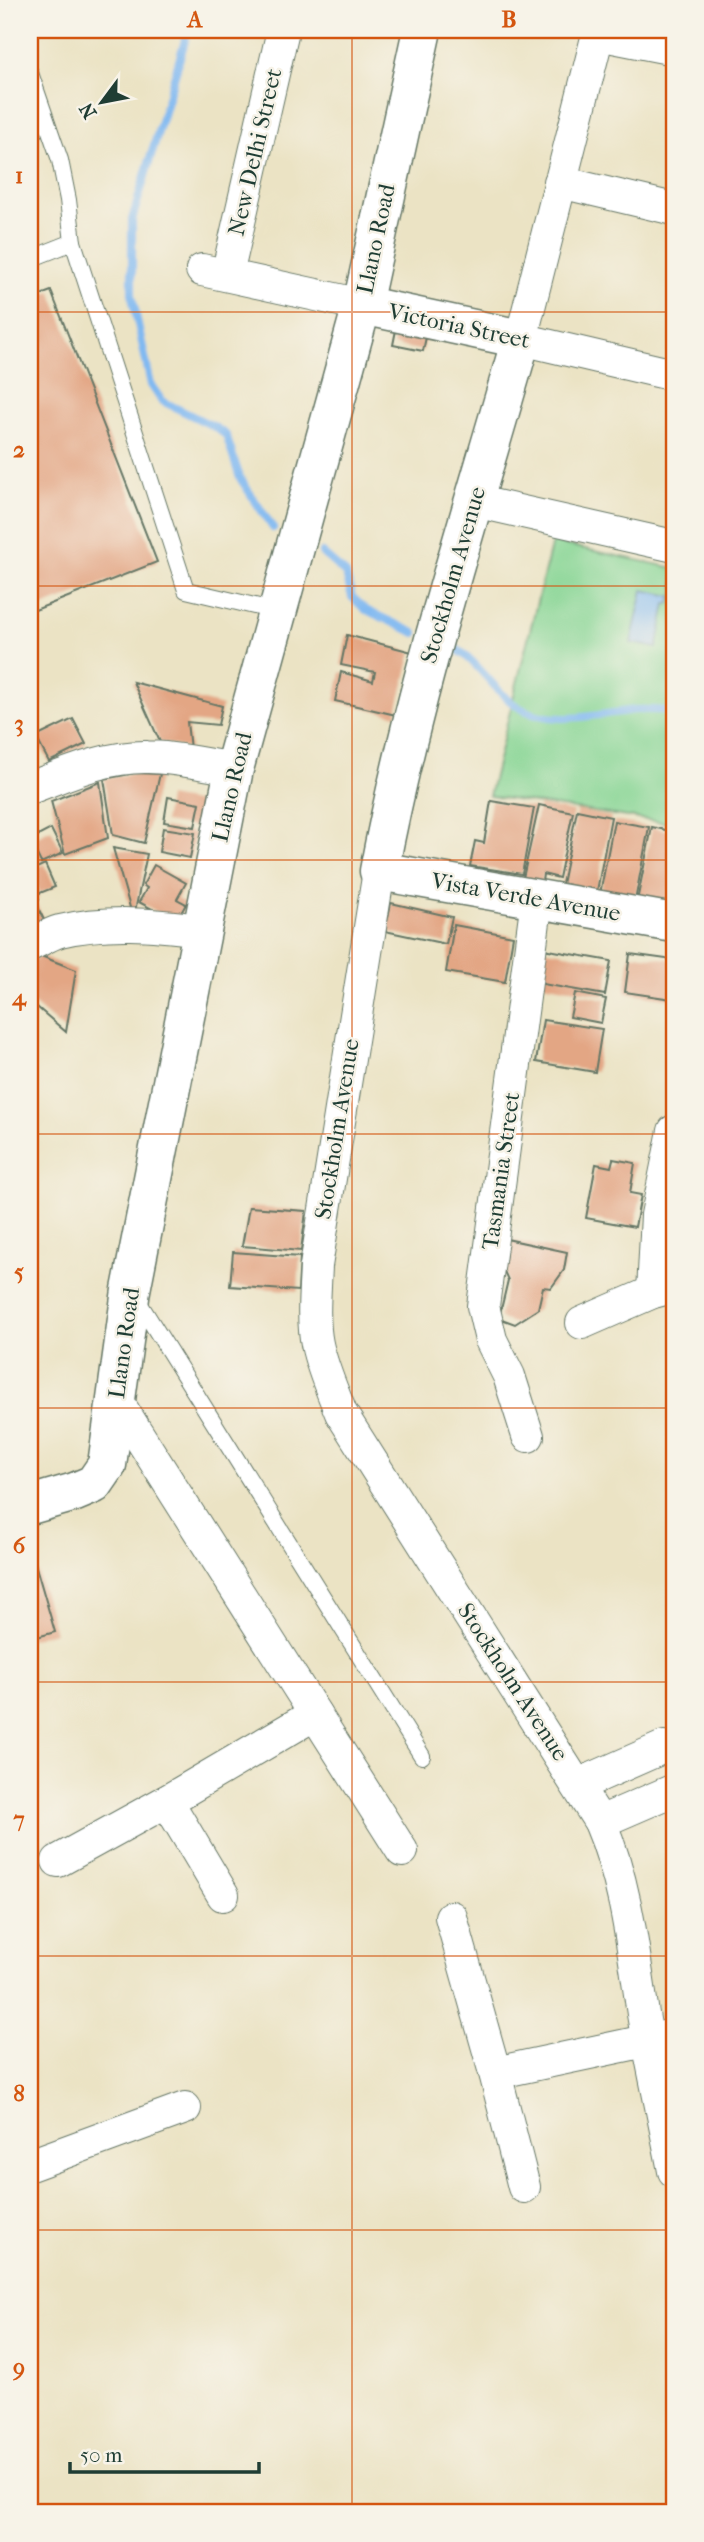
<svg xmlns="http://www.w3.org/2000/svg" width="704" height="2542" font-family="'IM FELL French Canon',serif">
<style>
.green{fill:#87d594;stroke:#538964;stroke-width:2}
.water{fill:#81b9f1;stroke:#507b92;stroke-width:2}
.lines{fill:none;stroke-linecap:round;stroke-linejoin:round}
.stream{stroke:#81b9f1;stroke-width:8}
.building{fill:#e3a684}
.lane-casing{stroke:#676;stroke-width:18}
.street-casing{stroke:#676;stroke-width:34}
.secondary-casing{stroke:#676;stroke-width:41}
.lane{stroke:#fff;stroke-width:16}
.street{stroke:#fff;stroke-width:32}
.secondary{stroke:#fff;stroke-width:38}
.grid{fill:none;stroke:#d45610;stroke-width:2;stroke-opacity:0.55}
.labels{text-anchor:middle;dominant-baseline:central;stroke-width:5;stroke-linejoin:round;paint-order:stroke}
.street-label{font-size:23px;fill:#1f3d34;stroke:#f7f3e8}
.neatline{fill:none;stroke:#d45610;stroke-width:2.5}
.grid-label{font-size:23px;text-anchor:middle;font-weight:bold;fill:#d45610}
</style>
<rect width="100%" height="100%" fill="#f7f3e8"/>
<filter id="ink" filterUnits="userSpaceOnUse"><feTurbulence type="fractalNoise" baseFrequency=".0143" numOctaves="2"/><feDisplacementMap in="SourceGraphic" scale="14" xChannelSelector="R" yChannelSelector="G"/><feConvolveMatrix kernelMatrix="1 2 1 2 8 2 1 2 1" color-interpolation-filters="sRGB"/></filter>
<filter id="wash" filterUnits="userSpaceOnUse"><feTurbulence type="fractalNoise" baseFrequency=".00686" numOctaves="4" result="noise"/><feDisplacementMap in="SourceGraphic" scale="28" xChannelSelector="R" yChannelSelector="G"/><feGaussianBlur stdDeviation="1.57" result="paint"/><feColorMatrix in="noise" values="0 0 0 0 0 0 0 0 0 0 0 0 0 0 0 0 0 1.4 0 .05"/><feComposite in="paint" operator="in"/></filter>
<g filter="url(#wash)">
<rect width="100%" height="100%" fill="#ebe3c4"/>
<polygon class="green" points="552,542 674,568 674,824 489,796"/>
<polygon class="water" points="643,590 672,596 670,604 666,604 657,648 631,643"/>
<g class="lines">
<g class="stream">
<polyline points="188,30 132,220 132,296 151,385 162,401 213,426 226,435 240,478 273,528"/>
<polyline points="322,553 346,574 352,597 366,610 415,633"/>
<path d="M 455,648 C 477,661 490,685 510,701 C 545,730 595,714 636,710 C 649,709 662,711 674,711"/>
</g>
</g>
<g id="blocks">
<g class="building">
<polygon points="51,291 157,562 30,612 30,299"/>
<polygon points="428,328 423,351 393,345 396,330"/>
<polygon points="347,635 412,652 396,715 335,701 341,672 373,681 375,672 341,665"/>
<polygon points="133,682 222,706 218,725 187,722 190,749 160,742"/>
<polygon points="73,719 86,744 49,762 36,737"/>
<polygon points="135,773 160,774 144,843 113,835 104,779"/>
<polygon points="100,782 108,838 65,854 51,801"/>
<polygon points="168,797 200,803 195,827 164,822"/>
<polygon points="491,801 534,808 522,874 470,866 475,841 484,843"/>
<polygon points="539,805 573,812 559,878 543,874 542,882 523,878"/>
<polygon points="577,810 611,817 597,891 562,884"/>
<polygon points="614,821 649,827 635,901 600,894"/>
<polygon points="652,827 674,832 674,897 672,908 637,901"/>
<polygon points="163,828 195,833 190,858 159,852"/>
<polygon points="51,829 63,853 41,863 30,840"/>
<polygon points="113,848 147,854 135,911 131,911"/>
<polygon points="45,864 55,887 40,893 30,871"/>
<polygon points="154,865 186,883 177,899 186,904 176,922 139,902 147,888 143,885"/>
<polygon points="30,877 39,899 35,901 44,920 31,926"/>
<polygon points="391,903 452,917 446,944 385,931"/>
<polygon points="454,925 513,936 505,982 446,972"/>
<polygon points="543,949 611,961 605,995 537,983"/>
<polygon points="630,954 674,960 672,999 625,992"/>
<polygon points="41,956 76,970 66,1032 30,1001 30,962"/>
<polygon points="575,993 606,999 601,1023 570,1017"/>
<polygon points="543,1020 602,1029 595,1072 536,1062"/>
<polygon points="613,1159 635,1163 630,1193 641,1195 635,1227 586,1218 596,1164 611,1167"/>
<polygon points="249,1207 306,1211 301,1251 242,1246"/>
<polygon points="497,1237 567,1252 564,1270 551,1288 543,1287 538,1309 515,1324 499,1318 508,1280 503,1269 506,1254 495,1250"/>
<polygon points="233,1252 300,1257 298,1291 230,1286"/>
<polygon points="34,1560 55,1632 30,1639 30,1561"/>
</g>
</g>
</g>
<g filter="url(#ink)">
<use href="#blocks" fill-opacity="0" stroke="#676" stroke-width="2"/>
<g class="lines">
<defs>
<g id="lane">
<polyline points="30,73 60,160 68,200 73,242 186,590 276,611"/>
<polyline points="30,259 73,242"/>
<polyline points="136,1298 422,1756"/>
</g>
<g id="street">
<polyline points="599,30 521,339 674,375"/>
<polyline points="598,34 674,49"/>
<polyline points="560,182 674,209"/>
<polyline points="202,270 362,305"/>
<polyline points="227,275 283,30"/>
<polyline points="474,501 674,546"/>
<path d="M 30,788 C 69,773 106,756 148,757 C 176,757 206,765 234,769"/>
<path d="M 379,871 L 316,1266 C 315,1291 312,1319 317,1344 C 322,1368 332,1390 341,1413 L 600,1822 C 626,1883 633,1949 643,2014 C 652,2066 664,2118 674,2171"/>
<path d="M 30,945 C 39,941 49,934 60,931 C 107,920 154,924 201,930"/>
<polyline points="653,1292 657,1215 674,1131"/>
<polyline points="582,1323 653,1292 673,1287"/>
<polyline points="115,1398 402,1851"/>
<polyline points="528,1436 509,1376 491,1340 483,1306 537,899"/>
<polyline points="578,1785 664,1747"/>
<polyline points="167,1801 223,1895"/>
<polyline points="600,1822 674,1790"/>
<polyline points="58,1861 167,1801 315,1714"/>
<polyline points="451,1917 495,2073 524,2187"/>
<polyline points="495,2073 674,2035"/>
<polyline points="30,2165 185,2108"/>
</g>
<g id="secondary">
<path d="M 362,305 L 521,339 C 471,515 413,691 379,871 L 674,923"/>
<polyline points="30,1505 75,1492 94,1484 107,1465 131,1290 234,769 362,305 422,30"/>
</g>
</defs>
<use href="#lane" class="lane-casing"/>
<use href="#street" class="street-casing"/>
<use href="#secondary" class="secondary-casing"/>
<use href="#lane" class="lane"/>
<use href="#street" class="street"/>
<use href="#secondary" class="secondary"/>
</g>
</g>
<path class="grid" d="M 352,30 L 352,2512M 30,312 L 674,312M 30,586 L 674,586M 30,860 L 674,860M 30,1134 L 674,1134M 30,1408 L 674,1408M 30,1682 L 674,1682M 30,1956 L 674,1956M 30,2230 L 674,2230"/>
<g class="labels">
<g class="street-label">
<text transform="translate(255 152) rotate(-77)">New Delhi Street</text>
<text transform="translate(376 239) rotate(-78)">Llano Road</text>
<text transform="translate(459 326) rotate(12)">Victoria Street</text>
<text transform="translate(453 575) rotate(-74)">Stockholm Avenue</text>
<text transform="translate(232 787) rotate(-77)">Llano Road</text>
<text transform="translate(526 897) rotate(10)">Vista Verde Avenue</text>
<text transform="translate(337 1129) rotate(-81)">Stockholm Avenue</text>
<text transform="translate(501 1171) rotate(-82)">Tasmania Street</text>
<text transform="translate(124 1343) rotate(-82)">Llano Road</text>
<text transform="translate(513 1682) rotate(57)">Stockholm Avenue</text>
</g>
</g>
<rect width="704" height="2542" fill="none" stroke="#f7f3e8" stroke-width="77"/>
<g transform="translate(102 102) rotate(238)" stroke="#f7f3e8" stroke-width="5" paint-order="stroke">
<path d="M0-5L12 26L0 18L-12 26Z" fill="#1f3d34"/>
<text y="-10" font-size="19" font-weight="bold" text-anchor="middle" fill="#1f3d34">N</text>
</g>
<path d="M70 2462v10h189v-10" fill="none" stroke="#1f3d34" stroke-width="3.5"/>
<text x="80" y="2462" font-size="21" fill="#1f3d34" stroke="#f7f3e8" stroke-width="5" paint-order="stroke">50 m</text>
<rect x="38" y="38" width="628" height="2466" class="neatline"/>
<g class="grid-label">
<text x="195" y="27">A</text>
<text x="509" y="27">B</text>
<text x="19" y="183">1</text>
<text x="19" y="457">2</text>
<text x="19" y="731">3</text>
<text x="19" y="1005">4</text>
<text x="19" y="1279">5</text>
<text x="19" y="1553">6</text>
<text x="19" y="1827">7</text>
<text x="19" y="2101">8</text>
<text x="19" y="2375">9</text>
</g>
</svg>
